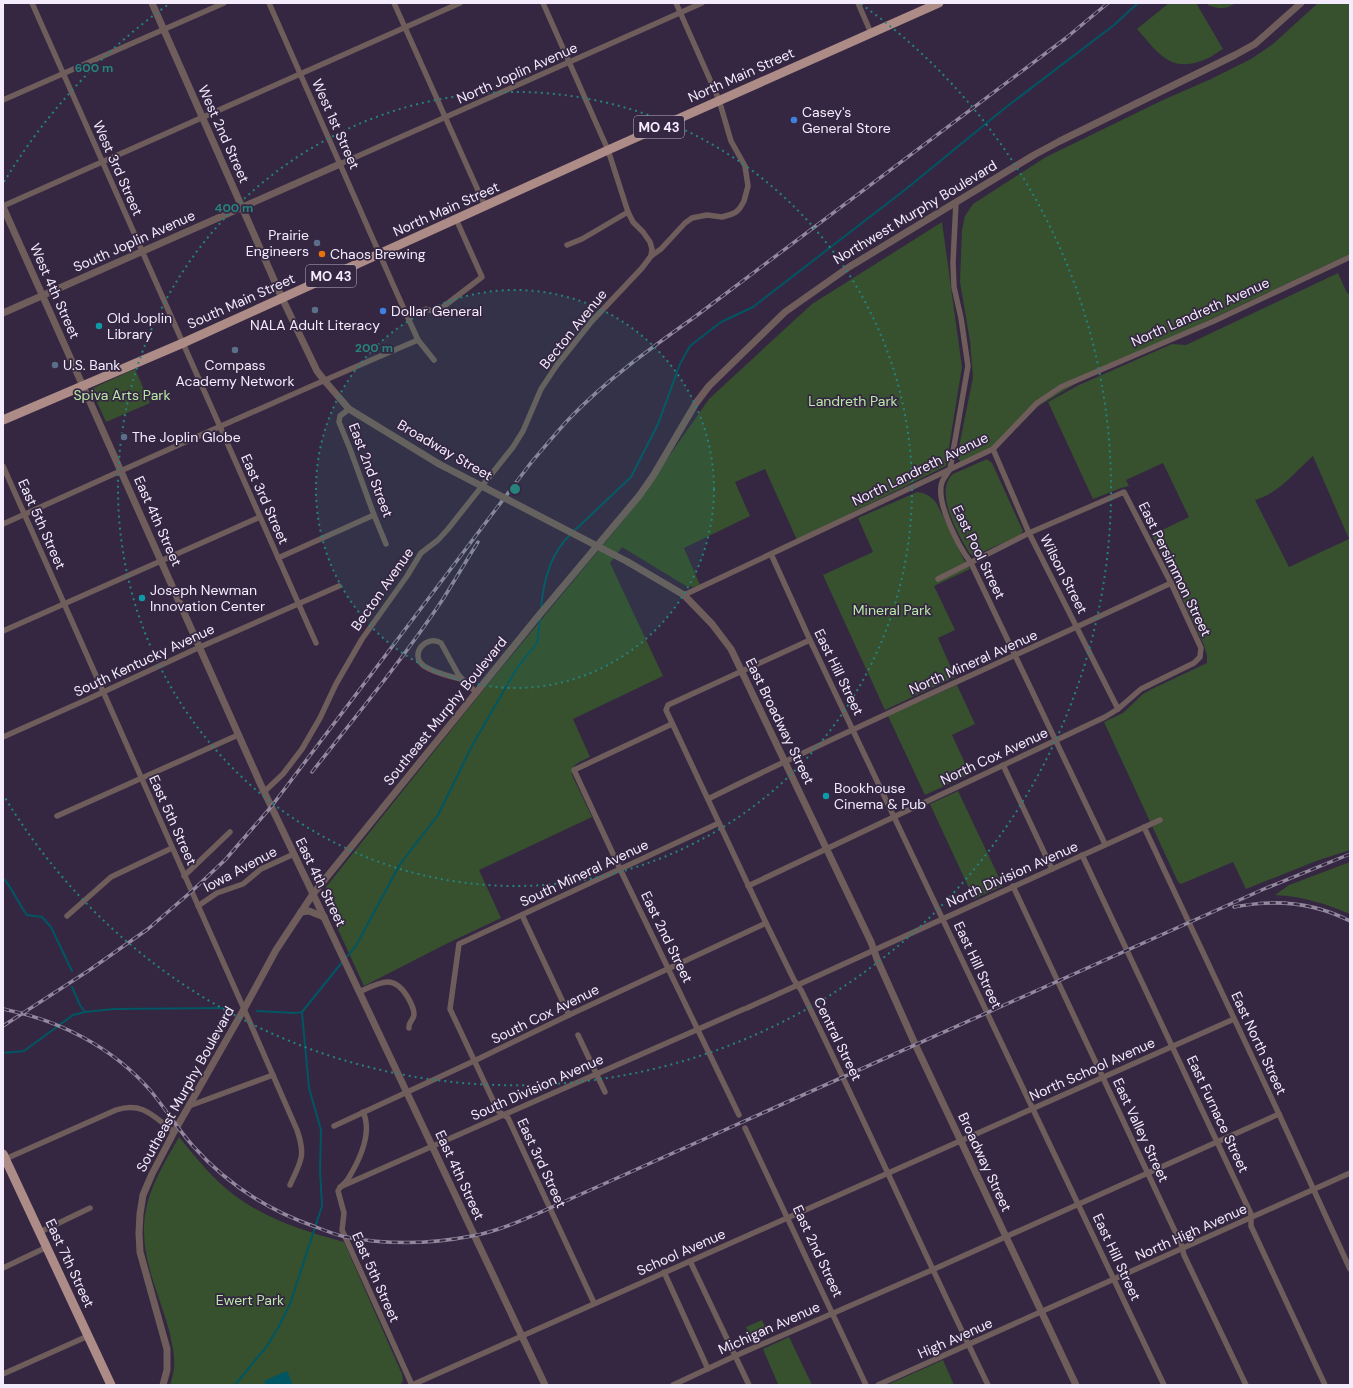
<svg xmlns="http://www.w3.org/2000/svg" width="1353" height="1388" font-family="'DM Sans',sans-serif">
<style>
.green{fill:#37502d;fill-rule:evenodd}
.water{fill:#015663}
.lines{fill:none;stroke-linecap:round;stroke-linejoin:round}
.stream{stroke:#015663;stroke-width:2}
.minor{stroke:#6e5d5b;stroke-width:5.5}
.tertiary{stroke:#6e5d5b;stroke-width:7}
.primary{stroke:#ad8b87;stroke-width:9}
.rail-casing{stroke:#93889e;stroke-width:3.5}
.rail{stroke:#352742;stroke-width:2;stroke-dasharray:6;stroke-linecap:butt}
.tertiary-bridge{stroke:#6e5d5b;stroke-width:7}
.ring{fill:none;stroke:#26827c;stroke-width:2;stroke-dasharray:2 4}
.shop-dot{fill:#3f7fe0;stroke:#352742;stroke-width:1.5}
.service-dot{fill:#5c6f8a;stroke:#352742;stroke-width:1.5}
.food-dot{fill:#e8710a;stroke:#352742;stroke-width:1.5}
.culture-dot{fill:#0f9aa8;stroke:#352742;stroke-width:1.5}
.labels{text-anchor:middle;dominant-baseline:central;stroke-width:3.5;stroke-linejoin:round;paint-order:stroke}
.shield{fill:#352742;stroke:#bbb1c5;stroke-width:1}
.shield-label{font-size:13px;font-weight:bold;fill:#f4ecfd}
.street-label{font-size:14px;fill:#f4ecfd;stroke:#352742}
.poi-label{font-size:14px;fill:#f4ecfd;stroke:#352742;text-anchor:start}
.park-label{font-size:14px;fill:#b9e9a6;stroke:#352742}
.centre{fill:#26827c;stroke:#352742;stroke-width:2}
.ring-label{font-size:12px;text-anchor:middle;font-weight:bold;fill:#26827c;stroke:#352742;stroke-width:3.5;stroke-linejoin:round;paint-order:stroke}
</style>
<rect width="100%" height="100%" fill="#352742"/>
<g class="green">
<path d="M 1169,3 L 1196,3 L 1223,49 C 1216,53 1209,59 1201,61 C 1169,73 1156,50 1137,29 Z"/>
<path d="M 1208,3 L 1236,3 C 1225,10 1219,9 1208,5 Z"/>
<polygon points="1318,3 1350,3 1350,254 1085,378 1037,407 1005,439 962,464 957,457 973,377 970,341 960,282 962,230 965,216 973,204 1046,157 1163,100 1211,79 1251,59 1273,44"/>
<path d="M 942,222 L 962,367 L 946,466 L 797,540 L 765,469 L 735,482 L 750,516 L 684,548 L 700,585 L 694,587 L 686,586 L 622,547 L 610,563 L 663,676 L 573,719 L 590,757 C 582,761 570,764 572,775 L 592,817 L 479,870 L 501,918 L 446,944 L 364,986 L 325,901 L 324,893 L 326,887 L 484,689 L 627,516 L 709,399 L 812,304 Z"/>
<path d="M 1338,273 L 1347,293 L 1350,295 L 1350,850 L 1316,861 L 1246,889 L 1233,862 L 1181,884 L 1178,882 L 1104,722 L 1123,713 L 1143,694 L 1152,689 L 1207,663 L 1207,656 L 1204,645 L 1152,535 L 1189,517 L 1163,463 L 1126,480 L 1129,486 L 1121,488 L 1093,499 L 1048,402 L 1079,385 L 1172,344 L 1186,345 ZM 1313,456 L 1349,539 L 1289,567 L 1255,500 C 1278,494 1295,472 1313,456 Z"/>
<polygon points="135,369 150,403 106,422 92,391 93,388"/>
<path d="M 987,459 L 992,463 L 1023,531 L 1020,535 L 974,556 L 970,554 C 959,536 933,492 953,474 Z"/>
<path d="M 917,492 C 926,493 931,496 937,504 L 963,558 L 970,569 L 934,586 L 955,630 L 938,638 L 955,677 L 885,710 L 823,575 L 873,552 L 858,518 Z"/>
<polygon points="957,685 975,724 952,735 970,774 925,795 888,716"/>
<polygon points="958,791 1003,886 974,899 930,804"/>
<path d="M 1350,862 L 1350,914 C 1326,904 1302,896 1275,895 L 1289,885 Z"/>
<path d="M 179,1137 C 196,1158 213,1179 234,1195 C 266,1219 306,1232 344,1242 L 402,1374 L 403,1381 L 400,1385 L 170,1385 C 173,1376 175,1367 174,1358 C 174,1350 171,1342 170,1334 C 160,1295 139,1257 145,1215 C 149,1187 165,1162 179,1137 Z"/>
<polygon points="762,1320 767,1331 751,1338 746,1327"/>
<polygon points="789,1337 812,1385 776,1385 778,1384 763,1349"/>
<polygon points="943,1360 954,1385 887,1385"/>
</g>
<polygon class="water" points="287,1371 293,1385 266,1385 264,1381"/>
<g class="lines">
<g class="stream">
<polyline points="573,532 631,477 658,424 680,364 690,346 721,322 753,307 906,189 1005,108 1114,25 1138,3"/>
<path d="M 541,609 C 543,582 550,554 570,535"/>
<path d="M 3,878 C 13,889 18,903 27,915 L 42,917 L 51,927 L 72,971"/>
<polyline points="346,958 357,944 400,864 438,815 473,744 517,668 537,643 540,619"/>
<polyline points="72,987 80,1005 85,1012"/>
<polyline points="257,1011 295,1013 302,1012 343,961"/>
<polyline points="3,1053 24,1051 73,1015 85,1012 114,1009 229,1008"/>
<polyline points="235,1385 267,1346 278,1328 290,1304 322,1206 320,1170 321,1130 309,1088 302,1013"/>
</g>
<g class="minor">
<polyline points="32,3 316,643"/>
<polyline points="269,3 395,289 418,340 434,360"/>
<polyline points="394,3 485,206"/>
<polyline points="858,3 871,33"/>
<polyline points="3,100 224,3"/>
<polyline points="340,164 702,3"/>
<path d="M 956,202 L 953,263 L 954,287 L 961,318 L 968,366 L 950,469 C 948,473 944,477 942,482 C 935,502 959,547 971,563 L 1105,844"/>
<polyline points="3,206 460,3"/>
<polyline points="567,245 582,239 628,212"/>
<polyline points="651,256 661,249 685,223 692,218 707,215 722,217 732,214 736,212 740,208 744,201 748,186 745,166 731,141 719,100 676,3"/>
<polyline points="408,316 426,309 435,312 439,310 482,277 456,219"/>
<polyline points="349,409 340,416 339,422 350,449 374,515 386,544"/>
<polyline points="993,449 1029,533 1118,709"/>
<path d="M 3,466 L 244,1009 L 297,1130 C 306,1156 301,1161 290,1185"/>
<path d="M 3,524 C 141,462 279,399 418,340"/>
<polyline points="771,554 810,640 1164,1385"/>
<polyline points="278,558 374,515"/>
<polyline points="684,595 993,449 1037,403 1061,387 1214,321 1350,257"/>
<polyline points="3,631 260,517"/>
<path d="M 810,640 L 668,705 L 666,710 L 766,923 L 794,980 L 801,990 C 865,1121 924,1254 988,1385"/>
<path d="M 463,680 C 450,676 434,673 424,666 C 408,654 427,634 441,643 L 458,674 L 463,680 L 477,693"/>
<polyline points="672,724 574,770 620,869 739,1115"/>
<polyline points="3,737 86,700 200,647 339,586"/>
<polyline points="1003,765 1052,869"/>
<polyline points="264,792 283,774 302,749 320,718 336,684 362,639 407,576 421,553 438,540 448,529 513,447 523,431 541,389 557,365 592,321 642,268 651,256 652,249 650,242 643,232 633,222 628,212 608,150 543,3"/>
<path d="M 708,799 C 860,723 1017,656 1171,583"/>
<polyline points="57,816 238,735"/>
<polyline points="1144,827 1279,1114 1350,1269"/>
<polyline points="1082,855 1251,1214 1251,1226 1325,1385"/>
<polyline points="184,876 230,832"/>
<polyline points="748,886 1105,717 1118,709 1141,689 1194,663 1200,657 1201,648 1171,583 1124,492 1029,533 938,579"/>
<polyline points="1013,886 1181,1244 1184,1255 1246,1385"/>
<polyline points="198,906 217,893 243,884 261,869 294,854"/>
<polyline points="522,915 569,1015"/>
<polyline points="67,916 111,877 172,848"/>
<path d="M 359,992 C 379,983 393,973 407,996 C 410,1001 414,1008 414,1014 C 414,1020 408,1022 409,1028"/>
<polyline points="747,1008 1160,820"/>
<polyline points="578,1035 605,1092"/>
<polyline points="189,1106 273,1075"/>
<path d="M 363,1112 C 373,1133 359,1161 348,1179 C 345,1184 340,1186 338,1191 L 344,1213 L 342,1230 L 412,1385"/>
<polyline points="334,1126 474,1061 569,1015 766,923"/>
<polyline points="745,1128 866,1385"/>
<path d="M 3,1160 L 116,1110 C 143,1101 154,1117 174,1132"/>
<polyline points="340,1187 744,1009"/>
<polyline points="40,1232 90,1208"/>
<polyline points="690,1261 749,1385"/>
<polyline points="3,1268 47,1247"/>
<polyline points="664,1272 708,1369"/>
<polyline points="594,1303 508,1118 498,1111 450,1009 459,944 719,823"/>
<polyline points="3,1374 88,1336"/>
<polyline points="412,1385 1234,1019"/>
<polyline points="673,1385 735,1356 932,1270 1279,1114"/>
<polyline points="878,1385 1350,1173"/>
</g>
<g class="tertiary">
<polyline points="152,3 282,298 317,371 324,380 349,409 439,464"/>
<polyline points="3,207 260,783 313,894 545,1385"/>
<polyline points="3,313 340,164"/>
<polyline points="628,562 684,595 712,624 731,649 871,942 877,959 915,1044 1076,1385"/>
<polyline points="301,912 309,911 324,917"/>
<polyline points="163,1385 167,1370 167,1349 140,1252 139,1233 140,1214 143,1195 152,1174 174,1132 244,1009 276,950 313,894 535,620 639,496 653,476 696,403 709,386 785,312 849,267 1034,155 1060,141 1235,55 1255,44 1301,3"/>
</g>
<g class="primary">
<polyline points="3,420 183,343 608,150 939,3"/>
<polyline points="3,1154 111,1385"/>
</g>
<defs>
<g id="rail">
<path d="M 312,772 C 357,715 403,659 443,599 C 455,580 466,561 478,542"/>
<path d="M 1234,907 C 1274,899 1313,902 1350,921"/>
<path d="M 3,1009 C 59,1020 112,1047 150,1090 C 165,1108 177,1128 193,1146 C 226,1183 269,1211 316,1227 C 326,1231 336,1235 346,1237 C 388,1245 431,1244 472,1236 C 499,1231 525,1219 550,1208 L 1264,889 L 1350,854"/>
<path d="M 3,1026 L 88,971 L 148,929 L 192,891 L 225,860 L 271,807 L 530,464 C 543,449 555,434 568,420 C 606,380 651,348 696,316 L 1066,38 L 1108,3"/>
</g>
</defs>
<use href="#rail" class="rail-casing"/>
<use href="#rail" class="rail"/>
<polyline class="tertiary-bridge" points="439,464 628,562"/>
</g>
<circle cx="515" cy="489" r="199" fill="#26827c" fill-opacity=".12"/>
<g class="ring">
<circle cx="515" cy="489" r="199"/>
<circle cx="515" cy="489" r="397"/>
<path d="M4 182A596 596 0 0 1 169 4M861 4A596 596 0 1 1 4 796"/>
</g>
<g class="shop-dot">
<circle cx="794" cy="120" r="4"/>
<circle cx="383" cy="311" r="4"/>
</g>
<g class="service-dot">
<circle cx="317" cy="243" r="4"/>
<circle cx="315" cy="310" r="4"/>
<circle cx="235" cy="350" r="4"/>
<circle cx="55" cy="365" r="4"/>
<circle cx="124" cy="437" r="4"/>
</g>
<circle class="food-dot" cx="322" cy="254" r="4"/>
<g class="culture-dot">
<circle cx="99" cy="326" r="4"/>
<circle cx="142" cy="598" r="4"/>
<circle cx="826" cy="796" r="4"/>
</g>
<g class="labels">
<g class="shield">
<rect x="634" y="116" width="50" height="22" rx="3"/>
<rect x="306" y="265" width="50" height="22" rx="3"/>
</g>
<g class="shield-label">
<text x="659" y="127">MO 43</text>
<text x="331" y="276">MO 43</text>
</g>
<g class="street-label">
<text transform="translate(517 73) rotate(-24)">North Joplin Avenue</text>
<text transform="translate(741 75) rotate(-24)">North Main Street</text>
<text transform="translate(336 124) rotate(66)">West 1st Street</text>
<text transform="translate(224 134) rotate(66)">West 2nd Street</text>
<text transform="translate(118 168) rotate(66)">West 3rd Street</text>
<text transform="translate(446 209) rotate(-24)">North Main Street</text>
<text transform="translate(915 212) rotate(-31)">Northwest Murphy Boulevard</text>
<text transform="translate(134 241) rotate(-24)">South Joplin Avenue</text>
<text transform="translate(55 291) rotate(66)">West 4th Street</text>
<text transform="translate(241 301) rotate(-24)">South Main Street</text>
<text transform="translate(1200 312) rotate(-24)">North Landreth Avenue</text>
<text transform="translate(573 329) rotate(-51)">Becton Avenue</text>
<text transform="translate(445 450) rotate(30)">Broadway Street</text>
<text transform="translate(920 469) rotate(-26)">North Landreth Avenue</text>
<text transform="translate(371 470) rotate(69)">East 2nd Street</text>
<text transform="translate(265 499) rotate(66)">East 3rd Street</text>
<text transform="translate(158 521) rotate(66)">East 4th Street</text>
<text transform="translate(42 524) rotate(66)">East 5th Street</text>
<text transform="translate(979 552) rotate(64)">East Pool Street</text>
<text transform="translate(1175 569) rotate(64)">East Persimmon Street</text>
<text transform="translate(1064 574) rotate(63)">Wilson Street</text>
<text transform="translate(382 589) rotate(-55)">Becton Avenue</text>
<text transform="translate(144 660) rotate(-25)">South Kentucky Avenue</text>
<text transform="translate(973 662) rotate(-24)">North Mineral Avenue</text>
<text transform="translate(839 672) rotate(64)">East Hill Street</text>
<text transform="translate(445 711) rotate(-51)">Southeast Murphy Boulevard</text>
<text transform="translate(780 721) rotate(64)">East Broadway Street</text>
<text transform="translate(994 756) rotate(-25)">North Cox Avenue</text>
<text transform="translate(173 820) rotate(66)">East 5th Street</text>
<text transform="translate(240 869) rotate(-28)">Iowa Avenue</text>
<text transform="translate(584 873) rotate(-25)">South Mineral Avenue</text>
<text transform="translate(1012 874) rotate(-24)">North Division Avenue</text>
<text transform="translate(321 882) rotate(64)">East 4th Street</text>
<text transform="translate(667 937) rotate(64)">East 2nd Street</text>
<text transform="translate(978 965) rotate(65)">East Hill Street</text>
<text transform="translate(545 1014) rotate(-26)">South Cox Avenue</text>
<text transform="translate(838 1039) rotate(64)">Central Street</text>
<text transform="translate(1259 1043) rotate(65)">East North Street</text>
<text transform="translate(1092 1069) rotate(-24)">North School Avenue</text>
<text transform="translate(537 1087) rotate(-24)">South Division Avenue</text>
<text transform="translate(185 1089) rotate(-61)">Southeast Murphy Boulevard</text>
<text transform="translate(1218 1114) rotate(65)">East Furnace Street</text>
<text transform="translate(1141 1130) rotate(65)">East Valley Street</text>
<text transform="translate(985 1162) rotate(65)">Broadway Street</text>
<text transform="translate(542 1163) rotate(65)">East 3rd Street</text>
<text transform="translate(460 1175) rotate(65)">East 4th Street</text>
<text transform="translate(1191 1232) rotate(-24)">North High Avenue</text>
<text transform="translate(818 1251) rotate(65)">East 2nd Street</text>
<text transform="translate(681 1252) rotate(-24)">School Avenue</text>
<text transform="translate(1117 1257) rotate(65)">East Hill Street</text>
<text transform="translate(70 1263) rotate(65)">East 7th Street</text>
<text transform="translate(376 1277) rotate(66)">East 5th Street</text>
<text transform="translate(769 1328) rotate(-24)">Michigan Avenue</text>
<text transform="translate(955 1338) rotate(-24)">High Avenue</text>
</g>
<g class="poi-label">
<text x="802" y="112">Casey's<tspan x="802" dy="16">General Store</tspan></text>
<text x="309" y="235" text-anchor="end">Prairie<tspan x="309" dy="16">Engineers</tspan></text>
<text x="330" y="254">Chaos Brewing</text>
<text x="391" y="311">Dollar General</text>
<text x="107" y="318">Old Joplin<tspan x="107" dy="16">Library</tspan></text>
<text x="315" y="325" text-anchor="middle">NALA Adult Literacy</text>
<text x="63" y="365">U.S. Bank</text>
<text x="235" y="365" text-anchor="middle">Compass<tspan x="235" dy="16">Academy Network</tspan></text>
<text x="132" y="437">The Joplin Globe</text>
<text x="150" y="590">Joseph Newman<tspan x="150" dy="16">Innovation Center</tspan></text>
<text x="834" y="788">Bookhouse<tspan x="834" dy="16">Cinema &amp; Pub</tspan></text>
</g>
<g class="park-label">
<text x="122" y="395">Spiva Arts Park</text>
<text x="853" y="401">Landreth Park</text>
<text x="892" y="610">Mineral Park</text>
<text x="250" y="1300">Ewert Park</text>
</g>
</g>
<circle cx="515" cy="489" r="6" class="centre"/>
<g class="ring-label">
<text x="94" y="72">600 m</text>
<text x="234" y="212">400 m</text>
<text x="374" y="352">200 m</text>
</g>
<rect width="1353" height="1388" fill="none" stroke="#f4ecfd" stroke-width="8"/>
</svg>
